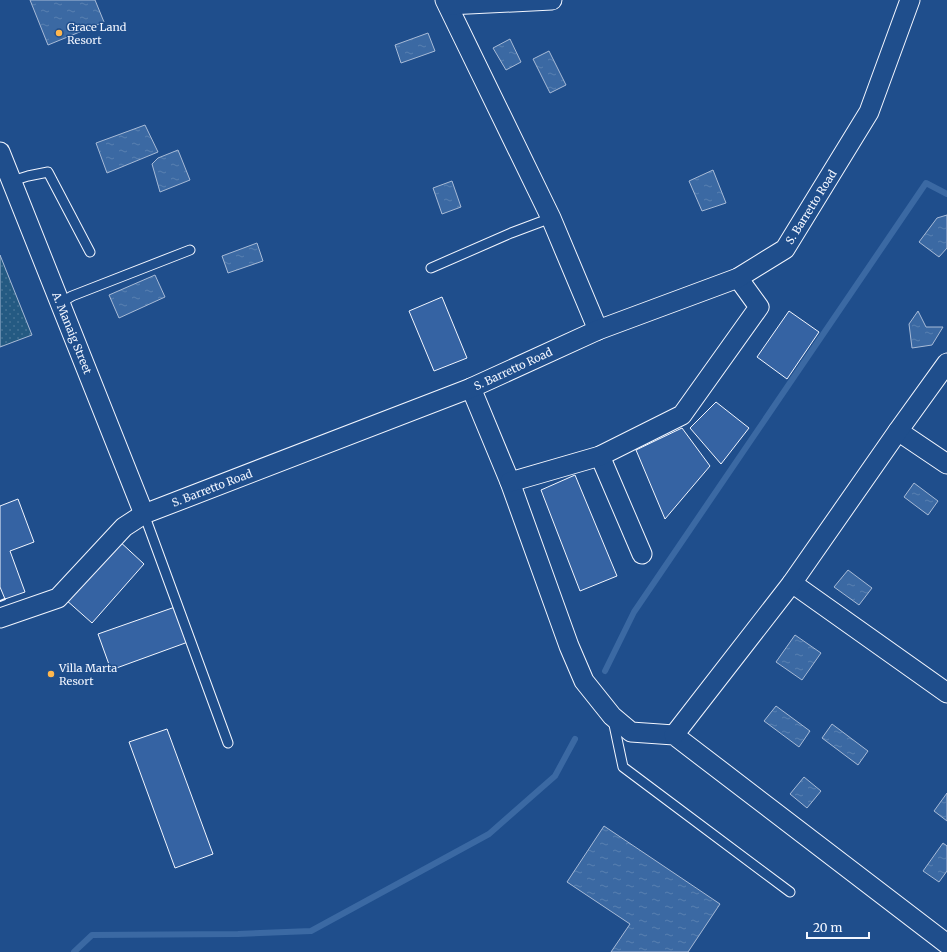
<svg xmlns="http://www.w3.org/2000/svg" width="947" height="952" font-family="Merriweather,serif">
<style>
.grass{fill:url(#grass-dots);stroke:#a8bbd7}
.water{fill:url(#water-ripples);stroke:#a8bbd7}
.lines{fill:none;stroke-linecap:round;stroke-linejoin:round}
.stream{stroke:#3b69a3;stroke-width:6}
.building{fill:#3563a3;stroke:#f2f6ff}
.lane-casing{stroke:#f2f6ff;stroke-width:11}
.street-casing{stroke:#f2f6ff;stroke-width:21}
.lane{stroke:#1f4e8c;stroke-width:9}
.street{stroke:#1f4e8c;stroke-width:19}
.wall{stroke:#f2f6ff;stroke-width:2}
.poi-dot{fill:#ffb74d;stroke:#1f4e8c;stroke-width:1.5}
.labels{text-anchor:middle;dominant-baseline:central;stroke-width:3;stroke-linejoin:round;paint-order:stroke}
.poi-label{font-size:11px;fill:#f2f6ff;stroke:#1f4e8c;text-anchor:start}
.street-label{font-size:11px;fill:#f2f6ff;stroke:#1f4e8c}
</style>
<defs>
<pattern id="grass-dots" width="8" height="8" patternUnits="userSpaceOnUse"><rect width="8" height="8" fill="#245a82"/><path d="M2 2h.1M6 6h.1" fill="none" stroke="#447295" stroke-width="1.8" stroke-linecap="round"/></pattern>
<pattern id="water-ripples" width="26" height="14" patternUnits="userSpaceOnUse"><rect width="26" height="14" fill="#3b69a3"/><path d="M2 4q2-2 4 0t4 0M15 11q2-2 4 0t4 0" fill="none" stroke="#587fb1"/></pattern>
</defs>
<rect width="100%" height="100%" fill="#1f4e8c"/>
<polygon class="grass" points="0,255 32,335 0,347"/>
<g class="water">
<polygon points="30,0 95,0 104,22 48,45"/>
<polygon points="428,33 435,51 401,63 395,45"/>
<polygon points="510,39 521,62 506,70 493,48"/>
<polygon points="549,51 566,85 550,93 533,59"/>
<polygon points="145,125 158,152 107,173 96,143"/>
<polygon points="178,150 190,180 160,192 152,164 158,158"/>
<polygon points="713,170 726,203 702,211 689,181"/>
<polygon points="452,181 461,207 442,214 433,188"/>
<polygon points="947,215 947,248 939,257 919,242 937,218"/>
<polygon points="257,243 263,261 228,273 222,256"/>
<polygon points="155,275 165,297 119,318 109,295"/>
<polygon points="918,311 926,327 943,327 932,345 912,348 909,324"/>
<polygon points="914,483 938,501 928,515 904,497"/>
<polygon points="848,570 872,588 859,605 834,587"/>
<polygon points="795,635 821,653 802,680 776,662"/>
<polygon points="776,706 810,731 799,747 764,721"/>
<polygon points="832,724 868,751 858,765 822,738"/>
<polygon points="804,777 821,791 807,808 790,794"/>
<polygon points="947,793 947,821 934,811"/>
<polygon points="604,826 720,904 688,952 611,952 630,924 567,882"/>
<polygon points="943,843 947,846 947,871 939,882 923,871"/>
</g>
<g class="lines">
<g class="stream">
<polyline points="605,671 634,612 926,183 947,194"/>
<polyline points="74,952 92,935 238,934 311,931 489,834 555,776 575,739"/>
</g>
</g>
<g class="building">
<polygon points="442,297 467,358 434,371 409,311"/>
<polygon points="789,311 819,332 787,379 757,357"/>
<polygon points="716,402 749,428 721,464 690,428"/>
<polygon points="682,428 710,466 665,519 636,450"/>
<polygon points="575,475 617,576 580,591 541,490"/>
<polygon points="18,499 34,542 10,551 25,592 5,599 0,587 0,506"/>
<polygon points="117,539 144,564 92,623 65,599"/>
<polygon points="175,607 188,642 111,670 98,634"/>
<polygon points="167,729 213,854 175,868 129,742"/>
</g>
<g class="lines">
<defs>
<g id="lane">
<polyline points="12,181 28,176 48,172 90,252"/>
<polyline points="431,268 511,233 551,218"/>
<polyline points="60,303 72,296 190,250"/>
<polyline points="144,514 228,743"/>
<polyline points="613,720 623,767 790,892"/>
</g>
<g id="street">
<polyline points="445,0 551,218 598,330"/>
<polyline points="448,5 552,0"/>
<polyline points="0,152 144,514"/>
<polyline points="471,388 510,482 569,646 584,681 612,716 631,732 674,735 947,944"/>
<polyline points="898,431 947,464"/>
<polyline points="600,456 642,554"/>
<polyline points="510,482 600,456 682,415 759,307 738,278"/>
<polyline points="792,583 947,693"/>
<polyline points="0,618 58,598 124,527 144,514 471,388 598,330 738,278 785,249 869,112 910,0"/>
<polyline points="674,735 792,583 898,431 947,363"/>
</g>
</defs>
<use href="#lane" class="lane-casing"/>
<use href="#street" class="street-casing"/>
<use href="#lane" class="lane"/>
<use href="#street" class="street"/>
<polyline class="wall" points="0,601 5,599"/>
</g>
<g class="poi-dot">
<circle cx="59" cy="33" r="4"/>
<circle cx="51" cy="674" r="4"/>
</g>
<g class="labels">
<g class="poi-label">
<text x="67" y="27">Grace Land<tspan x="67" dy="13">Resort</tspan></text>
<text x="59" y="668">Villa Marta<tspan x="59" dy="13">Resort</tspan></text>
</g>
<g class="street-label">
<text transform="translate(811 207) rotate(-58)">S. Barretto Road</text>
<text transform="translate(72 333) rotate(68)">A. Manaig Street</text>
<text transform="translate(513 369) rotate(-25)">S. Barretto Road</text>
<text transform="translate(212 488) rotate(-21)">S. Barretto Road</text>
</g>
</g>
<path d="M807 932v6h62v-6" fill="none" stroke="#f2f6ff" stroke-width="2"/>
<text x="813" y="932" font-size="12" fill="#f2f6ff" stroke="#1f4e8c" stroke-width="3" paint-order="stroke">20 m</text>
</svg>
